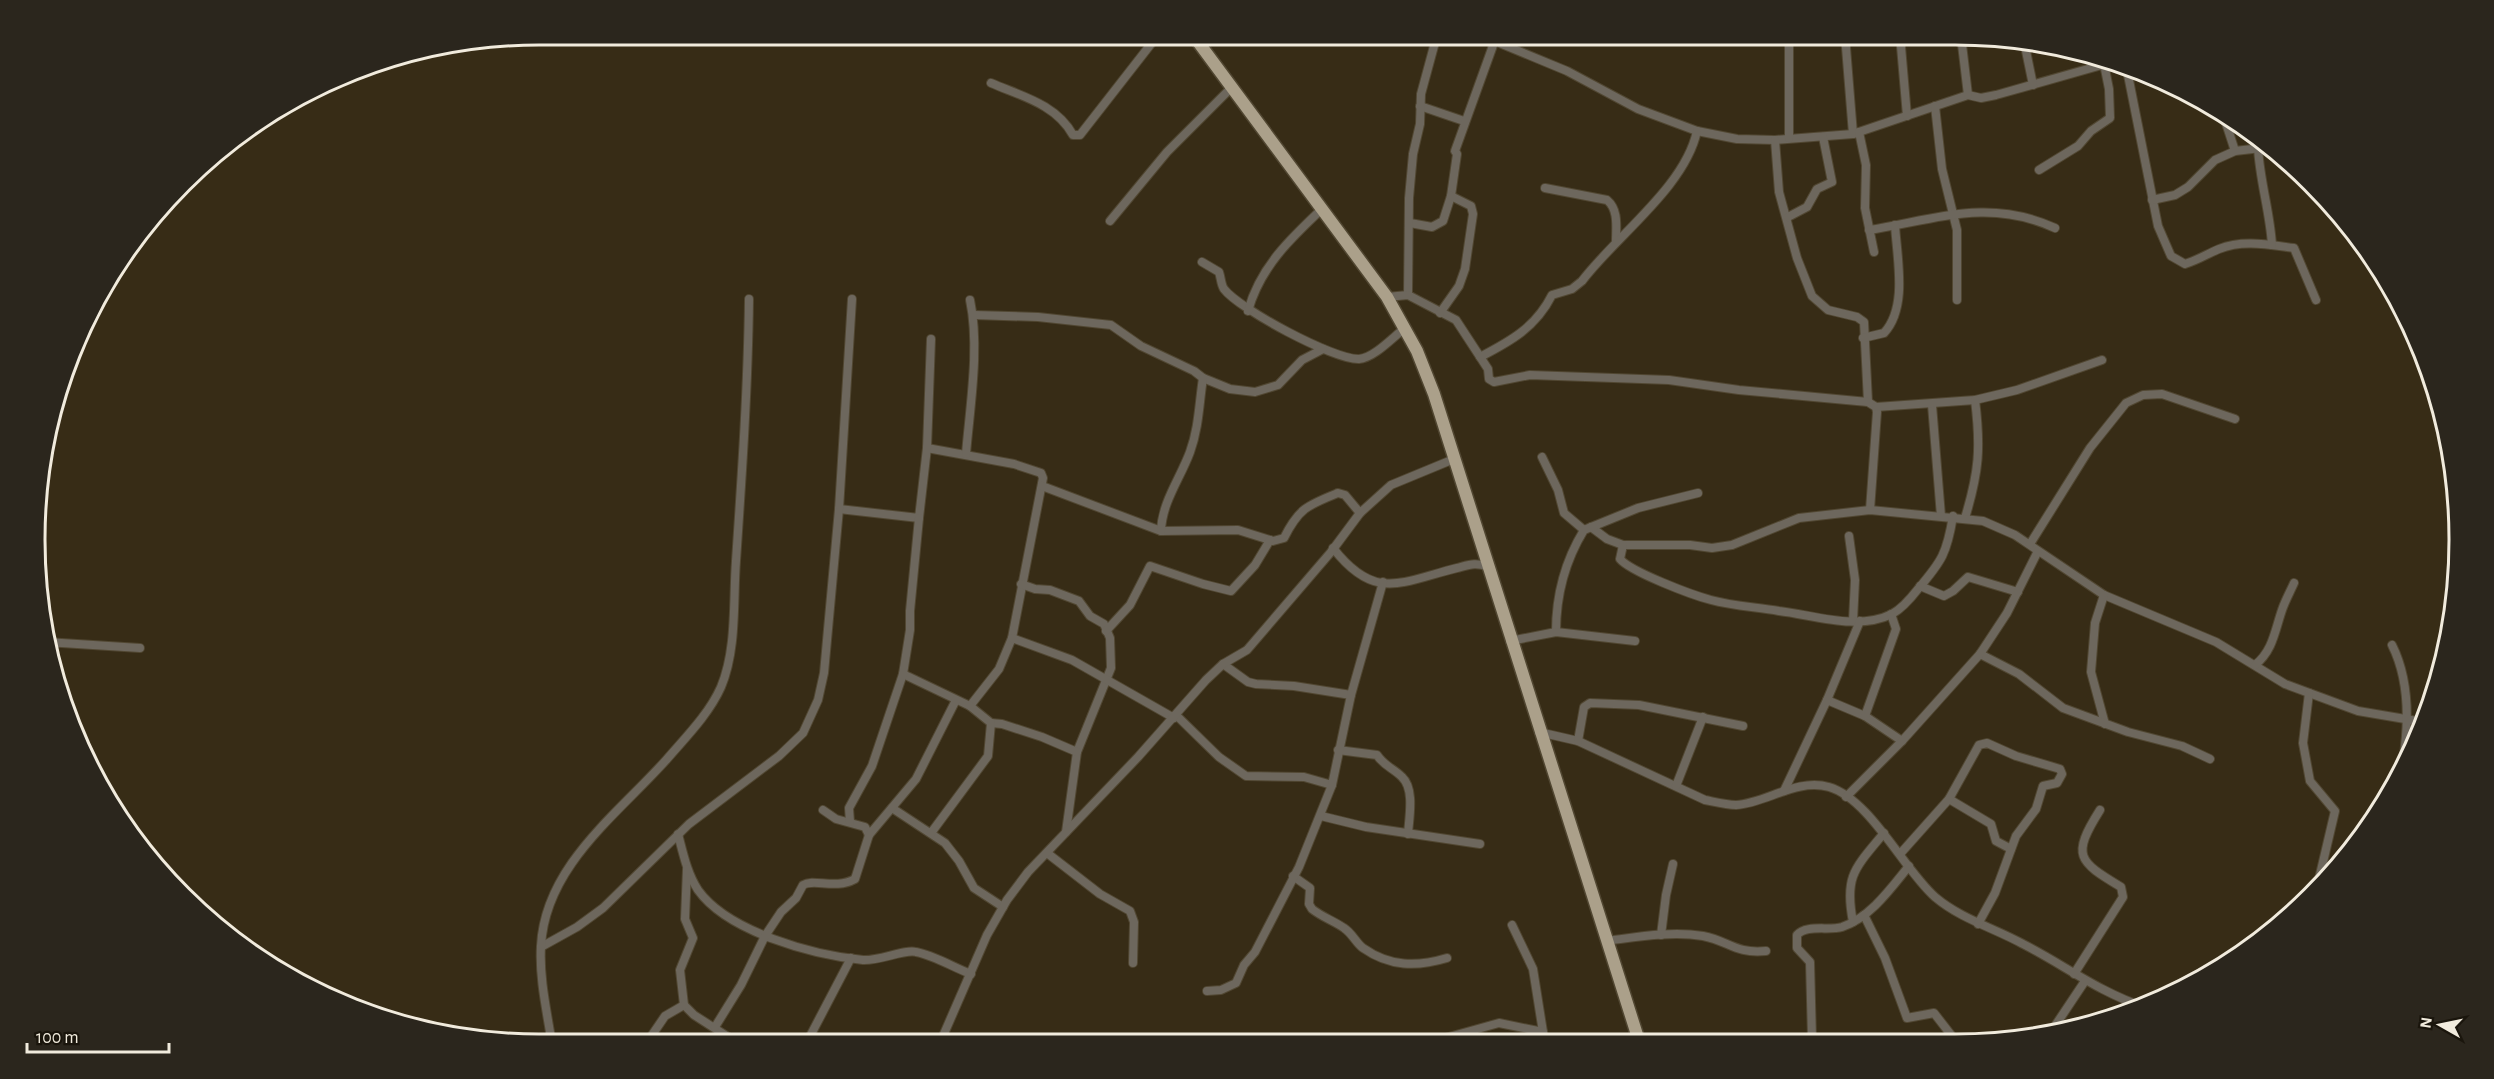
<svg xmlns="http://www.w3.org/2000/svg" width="2494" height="1079" font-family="'Alegreya Sans',sans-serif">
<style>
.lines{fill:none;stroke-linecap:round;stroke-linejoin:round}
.minor-casing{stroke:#514732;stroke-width:10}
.primary-casing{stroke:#514732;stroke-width:15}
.minor{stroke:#6d675d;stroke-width:8}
.primary{stroke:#aba08a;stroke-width:12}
.rim{fill:none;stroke:#f1ebdd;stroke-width:3}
</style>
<rect width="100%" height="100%" fill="#372c16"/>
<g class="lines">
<defs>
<g id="minor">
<polyline points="1480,35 1567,71 1638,109 1697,131 1737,139 1775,140 1853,134 1968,95 1981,98 1996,95 2116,61"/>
<polyline points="1789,35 1789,138"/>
<polyline points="1845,35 1853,134"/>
<polyline points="1900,35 1907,116"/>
<polyline points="1961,36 1968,95"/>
<polyline points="2025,46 2033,85"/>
<path d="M 2126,65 L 2158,226 L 2171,256 L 2185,264 C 2198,260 2207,254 2219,249 C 2243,239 2270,245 2294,248 L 2316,300"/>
<path d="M 991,83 C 1021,96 1056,104 1073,135 L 1080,135 L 1158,35"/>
<polyline points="1420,106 1464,121"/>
<polyline points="1935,106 1942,169 1957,230 1957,300"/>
<polyline points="2223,114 2235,151"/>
<polyline points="1859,132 1866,165 1865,208 1874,252"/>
<polyline points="1775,140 1779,192 1797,258 1812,296 1828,310 1857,317 1864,322 1868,402"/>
<path d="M 2258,148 C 2260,182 2270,212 2272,245"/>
<polyline points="2039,170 2078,146 2091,131 2110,118 2109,89 2104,64"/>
<path d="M 1545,188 L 1607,200 C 1619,210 1616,227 1616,242"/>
<polyline points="2152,200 2175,195 2188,187 2215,160 2235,151 2270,147"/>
<polyline points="1788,217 1807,207 1817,189 1832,182 1823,137"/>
<polyline points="1110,221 1167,152 1233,86"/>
<polyline points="1410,223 1432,227 1443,221 1451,196 1457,154 1455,151 1495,40"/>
<path d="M 1869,230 C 1937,219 1989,198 2055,228"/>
<path d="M 1202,262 L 1219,272 C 1221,278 1221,285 1224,289 C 1239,309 1334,360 1359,359 C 1374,358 1393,337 1405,328"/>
<polyline points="1408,295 1409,198 1413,154 1420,124 1421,94 1437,35"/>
<polyline points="1387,297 1408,295 1456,320 1488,369 1489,379 1494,382 1530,375 1669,380 1739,390 1868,402 1876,407 1877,412 1870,510"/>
<path d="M 1248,311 C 1260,267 1291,238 1323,208"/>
<polyline points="1440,313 1459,286 1465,269 1473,214 1471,206 1451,196"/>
<polyline points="974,315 1038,317 1111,325 1141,346 1194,371 1203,378 1230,389 1255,392 1278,385 1302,360 1323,349"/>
<path d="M 1863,338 L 1884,333 C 1908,307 1897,259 1895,225"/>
<path d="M 1480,357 C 1511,341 1536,327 1552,295 L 1572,289 L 1582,281 C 1616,236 1685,187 1697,131"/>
<polyline points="1932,405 1941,516"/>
<polyline points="1876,407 1975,400 2017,390 2102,360"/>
<polyline points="927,448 1014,464 1041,473 1043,478 1012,638 999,669 970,706"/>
<path d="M 966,454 C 970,406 980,347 970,300"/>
<polyline points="1542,457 1558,490 1564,513 1584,530"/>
<path d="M 1042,486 L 1161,531 L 1238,530 L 1273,541 L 1284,538 C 1299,508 1308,505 1338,493 L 1345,495 L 1360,513"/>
<polyline points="839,509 919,518 927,448 931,339"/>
<path d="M 1965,518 C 1979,472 1981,448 1975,400"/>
<polyline points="1591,527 1607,539 1623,545 1690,545 1712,548 1732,545 1799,518 1870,510 1983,521 2015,535 2104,595 2216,642 2285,684 2358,711 2423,722"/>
<path d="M 1161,531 C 1162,502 1180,479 1190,452 C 1199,427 1199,404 1203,378"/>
<polyline points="1849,536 1855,580 1853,621"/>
<polyline points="2030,544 2090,448 2126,403 2143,395 2162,394 2235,419"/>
<path d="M 1623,545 L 1620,559 C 1631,572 1692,595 1711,600 C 1733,606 1756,607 1779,611 C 1814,615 1857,631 1892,614 C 1903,608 1911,598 1918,589 C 1942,561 1947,553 1953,516"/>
<path d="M 1333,548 C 1375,602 1401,582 1457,568 C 1469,565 1476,562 1488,567"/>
<polyline points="1021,584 1035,589 1050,590 1079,601 1090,616 1104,624 1110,638 1111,668 1077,752 1066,832"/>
<polyline points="1920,586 1944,596 1953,591 1968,577 2018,592"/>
<polyline points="2104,595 2095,623 2091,672 2105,724"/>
<polyline points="1106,631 1130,605 1150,566 1203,584 1231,591 1255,565 1270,540"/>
<path d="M 1556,632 C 1556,596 1565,561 1584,530 L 1638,508 L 1698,493"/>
<polyline points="1012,638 1072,660 1174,718"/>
<polyline points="1510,641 1556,632 1635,641"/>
<polyline points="46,642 140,648"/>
<path d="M 2392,645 C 2410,681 2409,723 2403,761"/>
<polyline points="1980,654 2019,674 2063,708 2128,732 2182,746 2210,759"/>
<polyline points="1223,664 1248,682 1256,684 1294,686 1351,695"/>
<path d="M 2255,665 C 2273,651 2275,630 2282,610 C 2285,601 2290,592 2294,583"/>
<polyline points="903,674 970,706 991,723 1002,724 1042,737 1077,752"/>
<polyline points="1827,700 1865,716 1902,741"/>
<polyline points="1176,715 1219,757 1246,776 1304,777 1332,785"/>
<polyline points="1865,716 1896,629 1891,614"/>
<path d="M 1539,732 L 1578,741 L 1705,800 C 1715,802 1726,805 1736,805 C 1767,803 1796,778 1829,787 C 1870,799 1904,870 1935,897 C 1961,919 1994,928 2023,944 C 2064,965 2099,992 2144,1007"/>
<polyline points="1578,741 1584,707 1590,703 1639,705 1743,726"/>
<path d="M 1338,750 L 1377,755 C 1384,766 1393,768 1402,777 C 1415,789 1409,818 1408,834"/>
<polyline points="1676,786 1703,717"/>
<polyline points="1784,791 1827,700 1860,621"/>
<polyline points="1846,797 1902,741 1980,654 2007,613 2038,551"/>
<polyline points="1949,799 1991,824 1996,841 2011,849"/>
<polyline points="892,808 945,843 959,861 974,888 1003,907"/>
<polyline points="823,810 836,819 865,827 869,835"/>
<polyline points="1321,816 1366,827 1480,844"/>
<polyline points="850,822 849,808 872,766 903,674 910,630 910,611 919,518"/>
<polyline points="931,833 988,756 991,723"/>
<path d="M 678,834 C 683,853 687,873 698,890 C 728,932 813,955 863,960 C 879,961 905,949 916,952 C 933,955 955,968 971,974"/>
<polyline points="1047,853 1100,894 1130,911 1134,922 1133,963"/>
<polyline points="1900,854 1949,799 1979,745 1987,743 2016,756 2060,769 2062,774 2057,783 2043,786 2036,809 2016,836 1995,893 1978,924"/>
<polyline points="687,869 685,919 693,938 680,970 684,1005 694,1015 739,1044"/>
<path d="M 1293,876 L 1310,888 L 1309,904 L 1312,909 C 1322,917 1334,921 1344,928 C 1352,933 1356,943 1363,948 C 1390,967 1417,967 1447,958"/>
<polyline points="1864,915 1885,958 1907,1018 1934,1013 1955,1040"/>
<path d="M 1853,922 C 1844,876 1855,868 1884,833"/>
<polyline points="1512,925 1533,969 1543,1032"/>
<polyline points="2273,928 2319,879 2335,811 2310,781 2303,743 2309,693"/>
<polyline points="1661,935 1666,895 1673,864"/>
<path d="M 1606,941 C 1638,937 1671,931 1703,936 C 1729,941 1735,954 1766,951"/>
<polyline points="541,947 577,927 603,908 689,824 779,756 803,733 818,700 824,673 839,509 852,299"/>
<path d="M 2074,974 L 2123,897 L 2121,887 C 2078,861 2071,856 2100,810"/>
<polyline points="1207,991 1221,990 1236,983 1244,965 1255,952 1299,867 1332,785 1351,695 1383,582"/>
<path d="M 715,1027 L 741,985 L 765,936 L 781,912 L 796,898 L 803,885 C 814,878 835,890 855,879 L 869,835 L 916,779 L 956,700"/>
<polyline points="2051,1032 2085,981"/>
<path d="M 1812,1039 L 1810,962 L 1797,948 L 1797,935 C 1806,924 1829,931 1842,927 C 1871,917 1891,888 1909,866"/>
<polyline points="1806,1041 1824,1041"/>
<polyline points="1431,1042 1499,1023 1543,1032 1545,1042"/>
<polyline points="940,1043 987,935 1007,900 1028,872 1138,757 1206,680 1223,664 1247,650 1331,552 1360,513 1391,485 1454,459"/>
<path d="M 552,1044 C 547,1012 539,978 541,946 C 545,866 618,814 667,759 C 686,737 709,714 721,687 C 737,649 733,601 736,561 C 742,473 748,386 749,299"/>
<polyline points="621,1044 624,1038 650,1038 665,1016 684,1005"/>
<polyline points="806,1044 851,958"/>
</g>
<polyline id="primary" points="1193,35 1387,297 1417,351 1434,394 1639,1041"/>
</defs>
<use href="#minor" class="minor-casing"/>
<use href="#primary" class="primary-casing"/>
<use href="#minor" class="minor"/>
<use href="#primary" class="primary"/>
</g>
<path d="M0 0H2494V1079H0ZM539 45H1955A494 494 0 0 1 2449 539V540A494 494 0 0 1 1955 1034H539A494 494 0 0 1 45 540V539A494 494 0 0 1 539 45Z" fill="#2b261d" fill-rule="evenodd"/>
<path class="rim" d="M539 45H1955A494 494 0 0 1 2449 539V540A494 494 0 0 1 1955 1034H539A494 494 0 0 1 45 540V539A494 494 0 0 1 539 45Z"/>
<g transform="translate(2440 1025) rotate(279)" stroke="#1a150c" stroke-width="4.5" paint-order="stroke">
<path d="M0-4.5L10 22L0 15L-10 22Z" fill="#f1ebdd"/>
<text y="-9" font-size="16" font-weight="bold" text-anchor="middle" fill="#f1ebdd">N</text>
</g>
<path d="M27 1043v9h142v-9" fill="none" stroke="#f1ebdd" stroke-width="3"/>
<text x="36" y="1043" font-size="18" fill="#f1ebdd" stroke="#1a150c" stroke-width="4.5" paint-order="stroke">100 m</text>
</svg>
